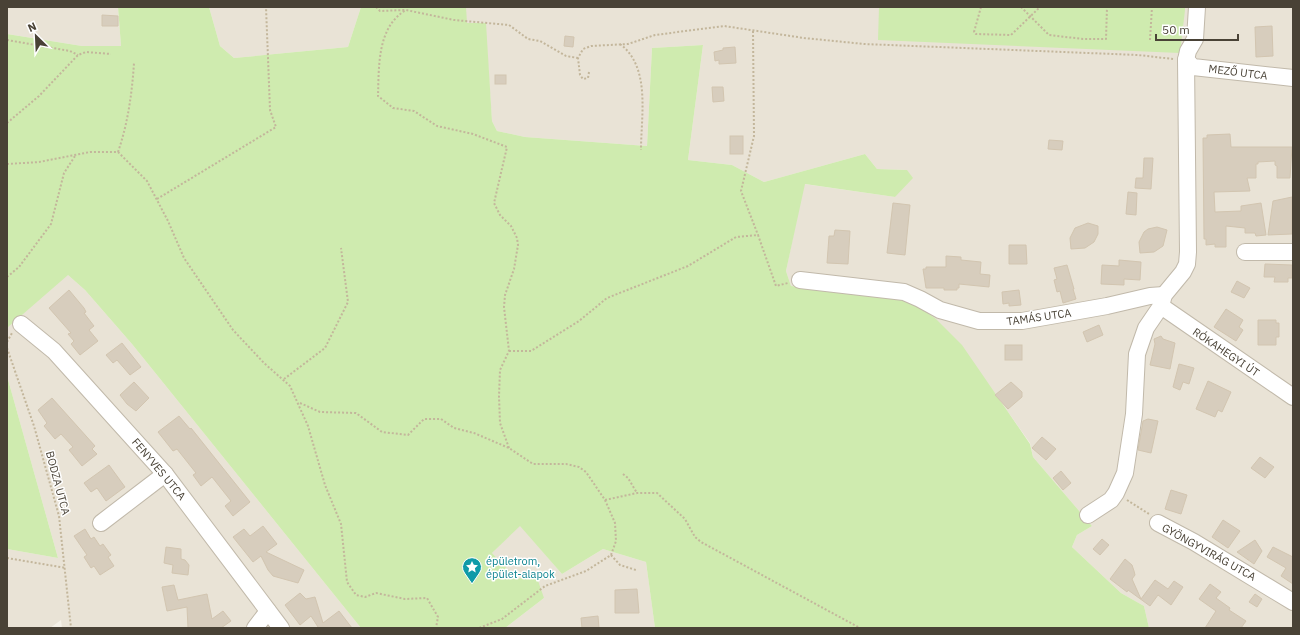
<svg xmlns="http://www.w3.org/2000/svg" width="1300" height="635" font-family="'IBM Plex Sans',sans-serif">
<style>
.residential{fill:#e9e3d6}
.green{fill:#cfebaf}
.building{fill:#d7cdbd;stroke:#d2c5b0}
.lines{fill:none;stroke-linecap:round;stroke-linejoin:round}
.minor-casing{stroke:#c1b9aa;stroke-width:18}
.path{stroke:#c3b69b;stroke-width:2;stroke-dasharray:2 2;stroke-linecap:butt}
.minor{stroke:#fff;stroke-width:16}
.labels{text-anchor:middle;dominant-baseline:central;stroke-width:3;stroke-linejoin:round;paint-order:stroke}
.street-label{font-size:11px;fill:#494236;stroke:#fff}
.culture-label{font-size:11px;fill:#0d838f;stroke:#fff;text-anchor:start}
</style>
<rect width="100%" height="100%" fill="#f5f1e8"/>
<g class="residential">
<polygon points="7,7 118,7 121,46 82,46 7,34"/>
<polygon points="209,7 361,7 348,47 234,58 220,46"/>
<polygon points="466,7 1293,7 1293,628 1149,628 1144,606 1121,593 1072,547 1077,535 1092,526 1033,457 1030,443 986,381 906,299 791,286 786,271 804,184 895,197 907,170 877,169 865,154 764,182 732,165 688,160 703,45 652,48 647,146 525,137 497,131 492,121 485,23 466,23"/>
<polygon points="67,274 85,290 132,344 361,628 62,628 61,620 50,628 7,628 7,549 58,558 7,376 7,328"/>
<polygon points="520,525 562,574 603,549 646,562 655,628 505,628 544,598 517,579 492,553"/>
</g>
<g class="green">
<polygon points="118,7 209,7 220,46 234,58 348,47 361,7 466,7 467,23 486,23 492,121 497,131 525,137 647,146 652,48 703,45 688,160 732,165 764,182 865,154 877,169 907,170 913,178 895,197 805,184 786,271 791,286 906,299 921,308 936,319 962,345 1030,444 1033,457 1092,526 1077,535 1072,547 1121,593 1144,606 1149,628 655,628 646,562 603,549 562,574 520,526 492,553 517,579 536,575 544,598 505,628 361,628 132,344 85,290 68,275 7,328 7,34 82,46 121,46"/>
<polygon points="879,7 1185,7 1185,10 1180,53 878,40"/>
<polygon points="7,376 58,558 7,549"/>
</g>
<g class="building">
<polygon points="102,15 118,16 118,26 102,26"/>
<polygon points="1272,26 1273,56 1256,57 1255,27"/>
<polygon points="565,36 574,37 573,47 564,46"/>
<polygon points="735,47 736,63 719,64 719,60 715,61 714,52 723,50 723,48"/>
<rect x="495" y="75" width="11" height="9"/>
<polygon points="712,87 723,87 724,101 713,102"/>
<polygon points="1230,134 1231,147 1292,147 1290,178 1277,178 1277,166 1275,165 1275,161 1258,162 1258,164 1256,164 1256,178 1247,178 1250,191 1214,192 1215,212 1241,211 1241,206 1261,203 1266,235 1256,236 1255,233 1245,233 1245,228 1226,226 1226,247 1215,247 1215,244 1206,245 1206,239 1204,239 1203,138 1207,138 1207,135"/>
<rect x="730" y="136" width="13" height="18"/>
<polygon points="1049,140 1063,141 1062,150 1048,149"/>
<polygon points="1144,158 1153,158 1151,189 1135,188 1136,178 1143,178"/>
<polygon points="1128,192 1137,193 1136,215 1126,214"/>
<polygon points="1292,197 1292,234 1268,235 1273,201"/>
<polygon points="893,203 910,205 905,255 887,253"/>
<polygon points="1088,223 1098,226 1098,234 1094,242 1085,248 1071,249 1070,238 1075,228"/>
<polygon points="1157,227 1167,230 1163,246 1154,252 1140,253 1139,242 1144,232 1148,229"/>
<polygon points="835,230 850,231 848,264 827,263 829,236 834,236"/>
<polygon points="1009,245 1026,245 1027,264 1009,264"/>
<polygon points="946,256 961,257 961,260 981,262 980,274 990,275 989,287 959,284 959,288 957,288 957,290 944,290 944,288 926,288 923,269 926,269 926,267 946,267"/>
<polygon points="1119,260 1141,262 1140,280 1124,279 1124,285 1101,284 1102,265 1119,266"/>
<polygon points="1265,264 1292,265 1292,278 1288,278 1288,282 1274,282 1275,277 1264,277"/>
<polygon points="1067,265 1074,289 1073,289 1076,299 1063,303 1060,291 1057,292 1054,280 1057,279 1054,268"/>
<polygon points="1237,281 1250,288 1244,298 1231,292"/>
<polygon points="69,290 84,308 86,312 84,313 94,326 89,330 98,341 80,355 71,344 74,341 68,334 71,333 49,308"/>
<polygon points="1019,290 1021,305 1009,306 1009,303 1003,304 1002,292"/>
<polygon points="1226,309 1243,320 1239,327 1243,330 1236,341 1214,327"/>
<polygon points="1258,320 1276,320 1276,323 1279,323 1279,337 1276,337 1276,345 1258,345"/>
<polygon points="1099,325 1103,335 1087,342 1083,332"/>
<polygon points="1161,336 1163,339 1175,343 1170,369 1150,365 1155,344 1154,339"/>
<polygon points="122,343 141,367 130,375 117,360 113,363 106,355"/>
<rect x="1005" y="345" width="17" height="15"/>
<polygon points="1179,364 1194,368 1189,384 1183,382 1180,390 1173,387"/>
<polygon points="1208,381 1231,392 1222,412 1218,410 1215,417 1196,409"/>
<polygon points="134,382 149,398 136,411 127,404 120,395"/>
<polygon points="1011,382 1022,392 1022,397 1008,409 995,395"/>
<polygon points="52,398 95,446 92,449 97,454 82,466 69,450 73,447 61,434 55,439 44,426 47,423 38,410"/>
<polygon points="179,416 190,429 191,428 250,502 233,516 225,506 231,501 212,477 201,486 193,475 196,473 177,449 173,451 158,432"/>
<polygon points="1148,419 1158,421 1151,453 1138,450 1143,421"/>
<polygon points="1042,437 1056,449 1046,460 1032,448"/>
<polygon points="1260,457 1274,467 1265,478 1251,468"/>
<polygon points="109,465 125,487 106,501 97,488 91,492 84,483"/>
<polygon points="1061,471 1071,483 1063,490 1053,478"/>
<polygon points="1171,490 1187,495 1181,514 1165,509"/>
<polygon points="1223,520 1240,531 1228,548 1212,537"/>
<polygon points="263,526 277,544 266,552 304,570 298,583 273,576 268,570 261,556 253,562 233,537 244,529 250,536"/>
<polygon points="85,529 91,539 94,537 100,546 103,544 111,555 108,557 114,566 100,575 94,566 91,568 84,557 87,555 74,536"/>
<polygon points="1102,539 1109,545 1100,555 1093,549"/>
<polygon points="1255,540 1262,551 1254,564 1237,552"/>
<polygon points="166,547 181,549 181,559 185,560 189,565 188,575 172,573 173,565 164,563"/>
<polygon points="1273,547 1293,557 1293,584 1281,576 1286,568 1267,557"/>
<polygon points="1125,559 1132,565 1134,571 1135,575 1132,579 1141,599 1155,580 1168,589 1174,581 1183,587 1171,605 1158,595 1150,606 1128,590 1127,592 1110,579"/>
<polygon points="1210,584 1221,592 1216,598 1230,608 1229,610 1246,621 1241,628 1205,628 1216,611 1199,599"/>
<polygon points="174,585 178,600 207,594 212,619 223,611 231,621 221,628 188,628 187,607 167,611 162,587"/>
<polygon points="637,589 639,613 615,613 615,590"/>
<polygon points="300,593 306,599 315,597 323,623 339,611 352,628 317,628 318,627 311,616 300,625 285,605"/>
<polygon points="1255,594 1262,599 1257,607 1249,602"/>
<polygon points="598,616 599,628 582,628 581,618"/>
</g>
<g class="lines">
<defs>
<g id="minor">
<polyline points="1186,60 1193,67 1293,78"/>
<polyline points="1245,252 1293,252"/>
<polyline points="800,280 904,292 920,299 940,310 979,321 1022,321 1107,306 1150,296 1164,295"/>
<polyline points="1161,306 1293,397"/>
<polyline points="21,324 54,351 165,474 281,628"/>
<polyline points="1088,515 1111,500 1116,493 1125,473 1134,414 1137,354 1146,328 1161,306 1164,295 1183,272 1187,264 1188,252 1186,60 1188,51 1195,39 1197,7"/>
<polyline points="101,523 165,474"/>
<polyline points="1158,523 1194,542 1293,602"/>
<polyline points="255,628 268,611"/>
</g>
</defs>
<use href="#minor" class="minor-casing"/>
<g class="path">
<polyline points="376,7 380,11 405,10"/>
<polyline points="981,7 974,32 976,34 1011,35 1040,7"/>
<polyline points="1021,7 1049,35 1083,39 1106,39 1107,7"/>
<polyline points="753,31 754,136 741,191 758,235"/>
<polyline points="7,40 70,51 78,55"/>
<polyline points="1150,40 1152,7"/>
<path d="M 620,44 C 651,67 641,116 641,150"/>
<polyline points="589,72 588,78 583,79 580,75 578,58 583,49 591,46 628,44 655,35 724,26 804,38 864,44 1138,55 1173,59"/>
<polyline points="7,123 39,96 78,55 86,52 111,54"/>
<path d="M 118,152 C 128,123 132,93 134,63"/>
<polyline points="7,164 39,162 90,152 118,152 147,181 168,221 184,258 233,330 264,363 290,386 308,426 325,485 341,524 347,582 356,595 365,597 376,593 405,599 427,598 438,617 436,628"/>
<polyline points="157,199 276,127 270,110 266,7"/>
<polyline points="7,277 19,267 51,224 64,173 75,156"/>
<polyline points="7,342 12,333"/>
<polyline points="7,348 34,426 59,516 71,628"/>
<polyline points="509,351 531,351 579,321 607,298 688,266 736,237 758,235 776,286 788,283"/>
<polyline points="284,379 325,348 348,302 341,248"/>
<polyline points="300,403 320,412 356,413 382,432 408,435 424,419 441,419 454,428 474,433 509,448 533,464 566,464 579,467 586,472 605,500 615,523 616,541 611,555 586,571 545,586 502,619 479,628"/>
<path d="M 509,448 L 500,423 L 499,396 L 500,370 L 509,351 L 504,307 L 505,295 L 514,269 L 518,245 L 517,238 L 511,226 L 500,215 L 494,203 L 507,147 L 473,134 L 437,126 L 414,111 L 393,108 L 378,96 C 379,66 377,27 406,10 L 454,20 L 509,25 L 528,39 L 540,41 L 566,56 L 578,58"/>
<polyline points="623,474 628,478 637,493"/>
<polyline points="605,500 637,493 657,493 685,519 695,537 701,542 860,628"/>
<polyline points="1127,500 1149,514"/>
<polyline points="611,555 620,565 636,570"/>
<polyline points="7,558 66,568"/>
</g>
<use href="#minor" class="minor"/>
</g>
<defs>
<symbol id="sight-pin" viewBox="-11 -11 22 30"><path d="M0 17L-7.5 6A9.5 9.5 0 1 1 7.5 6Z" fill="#0f9aa8" stroke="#fff"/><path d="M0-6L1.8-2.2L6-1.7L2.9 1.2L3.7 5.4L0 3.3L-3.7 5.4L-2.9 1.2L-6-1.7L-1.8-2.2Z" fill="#fff"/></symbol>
</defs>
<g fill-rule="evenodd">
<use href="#sight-pin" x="461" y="556" width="22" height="30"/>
</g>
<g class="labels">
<g class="street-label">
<text transform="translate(1238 72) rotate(7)">MEZŐ UTCA</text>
<text transform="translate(1039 317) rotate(-8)">TAMÁS UTCA</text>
<text transform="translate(1226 352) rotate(34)">RÓKAHEGYI ÚT</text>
<text transform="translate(159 469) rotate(50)">FENYVES UTCA</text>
<text transform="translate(58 483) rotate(75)">BODZA UTCA</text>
<text transform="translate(1209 552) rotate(29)">GYÖNGYVIRÁG UTCA</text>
</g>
<g class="culture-label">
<text x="486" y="561">épületrom,<tspan x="486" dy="13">épület-alapok</tspan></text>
</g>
</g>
<rect width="1300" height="635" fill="none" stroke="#494236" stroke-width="16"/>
<g transform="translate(36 36) rotate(336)" stroke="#ffffff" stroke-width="3" paint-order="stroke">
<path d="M0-3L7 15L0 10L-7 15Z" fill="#494236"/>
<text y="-6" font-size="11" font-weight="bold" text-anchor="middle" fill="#494236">N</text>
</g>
<path d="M1156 34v6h82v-6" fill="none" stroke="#494236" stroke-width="2"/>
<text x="1162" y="34" font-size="12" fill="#494236" stroke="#ffffff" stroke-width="3" paint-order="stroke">50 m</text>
</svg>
